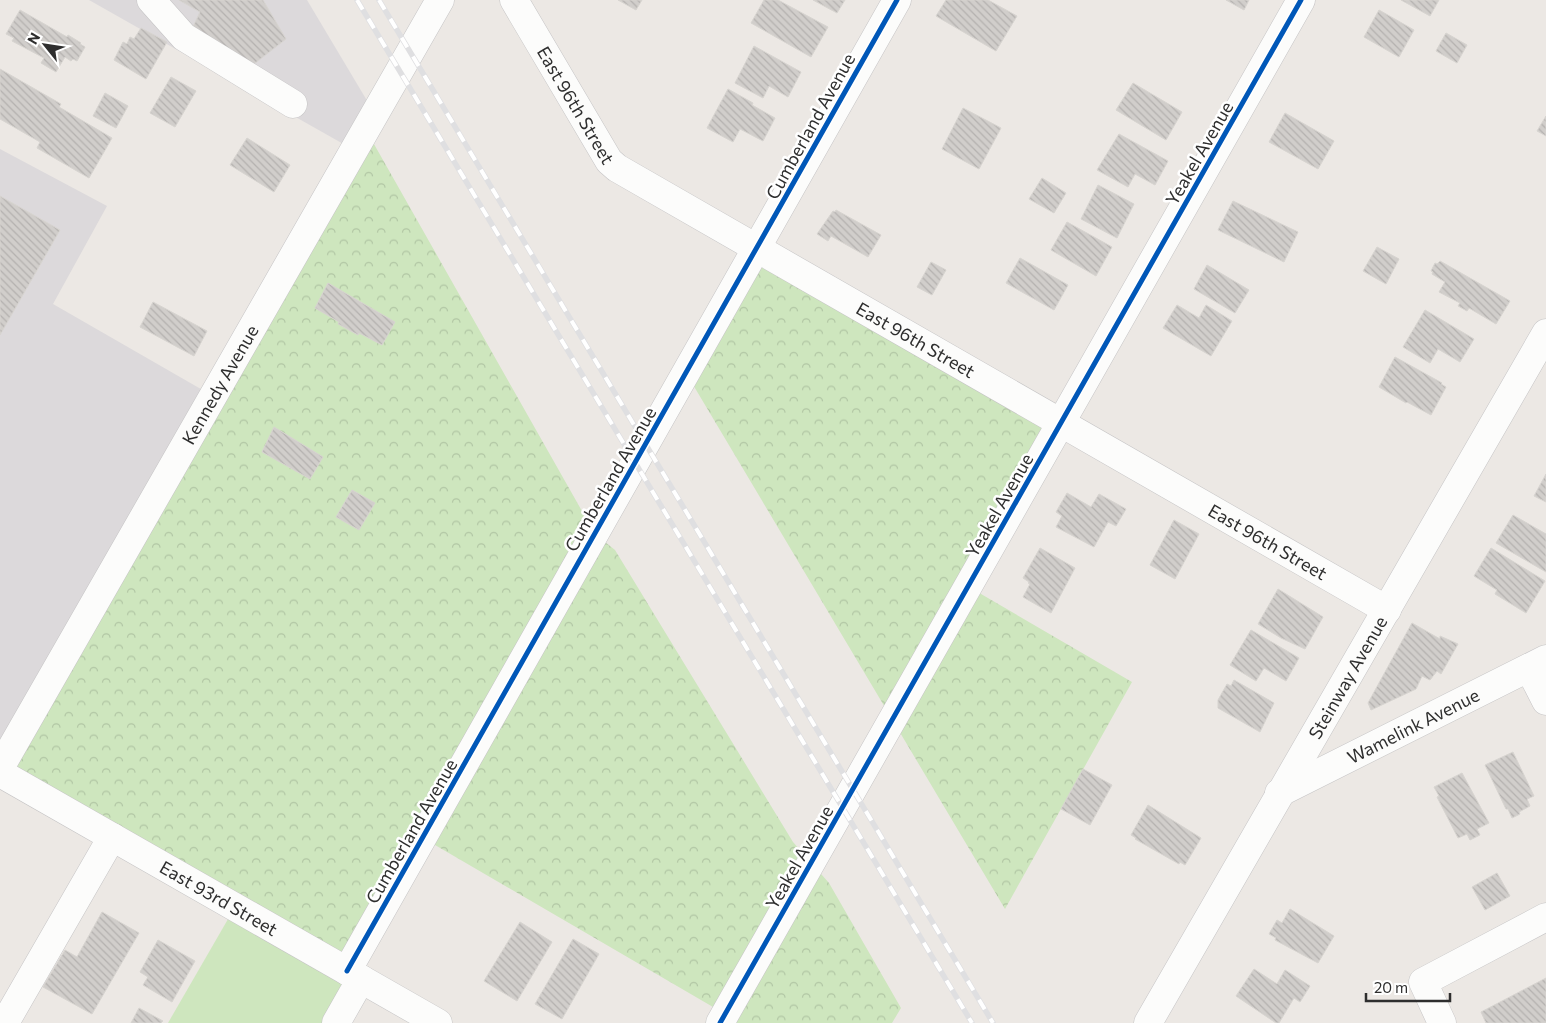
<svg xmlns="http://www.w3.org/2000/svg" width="1546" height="1023" font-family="Commissioner,sans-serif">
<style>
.industrial{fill:#dcd9db}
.grass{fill:#cee6be}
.forest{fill:url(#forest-crowns)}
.building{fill:url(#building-back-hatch);stroke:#d7d4d0}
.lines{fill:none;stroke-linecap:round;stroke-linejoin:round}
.minor-casing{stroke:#c5c4c5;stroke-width:29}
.minor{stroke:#fcfcfb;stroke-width:28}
.rail-casing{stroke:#dfdfe1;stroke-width:5.5}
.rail{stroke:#fff;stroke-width:4;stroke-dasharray:11;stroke-linecap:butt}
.cycleway-casing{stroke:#fff;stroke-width:8}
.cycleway{stroke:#0057b8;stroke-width:5}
.labels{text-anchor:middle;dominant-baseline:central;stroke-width:5;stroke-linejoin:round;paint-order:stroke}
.street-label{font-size:18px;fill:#2e2e2e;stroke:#fff}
</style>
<defs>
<pattern id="forest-crowns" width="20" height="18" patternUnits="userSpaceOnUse" patternTransform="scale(1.25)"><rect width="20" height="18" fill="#cee6be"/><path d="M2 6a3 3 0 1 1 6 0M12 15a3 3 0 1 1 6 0" fill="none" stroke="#b1c6a4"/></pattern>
<pattern id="building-back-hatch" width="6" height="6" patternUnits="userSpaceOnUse" patternTransform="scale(1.25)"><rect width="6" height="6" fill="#d1cecb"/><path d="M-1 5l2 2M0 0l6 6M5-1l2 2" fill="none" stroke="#b4b1af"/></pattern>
</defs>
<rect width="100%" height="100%" fill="#ece8e4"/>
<g class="industrial">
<polygon points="89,0 307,0 375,114 354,150"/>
<polygon points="0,149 107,206 53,304 213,396 0,768"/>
</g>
<polygon class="grass" points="235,907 361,979 336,1023 168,1023"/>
<g class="forest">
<polygon points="366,130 595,534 615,550 793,842 829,883 901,1008 892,1023 720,1023 725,1014 423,838 347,971 0,768"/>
<polygon points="758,248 1061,424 969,587 1132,682 1005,909 686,373"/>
</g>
<g class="building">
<polygon points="179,0 263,0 286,39 254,64 192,29 200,12"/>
<polygon points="618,0 642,0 636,10"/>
<polygon points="764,0 778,0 828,27 811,57 751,23"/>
<polygon points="813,0 845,0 837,13"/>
<polygon points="946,0 988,0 1017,16 996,51 936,16"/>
<polygon points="1226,0 1249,0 1244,10"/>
<polygon points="1401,0 1439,0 1430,16"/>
<polygon points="20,10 67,37 68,35 81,43 80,44 85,47 77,61 73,59 71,61 65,57 56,72 41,63 44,58 12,41 14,38 6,34"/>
<polygon points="1379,10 1414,30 1399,57 1364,37"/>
<polygon points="141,28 167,42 146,79 114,60 123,42 127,44 130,37 134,39"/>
<polygon points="1446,33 1467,45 1457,63 1436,51"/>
<polygon points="754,46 801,72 788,97 769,86 763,98 735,83"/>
<polygon points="0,69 61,104 59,107 112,138 89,178 37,148 40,142 0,119"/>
<polygon points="171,77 196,91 175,127 150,113"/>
<polygon points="1133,83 1182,112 1166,140 1116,110"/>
<polygon points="728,89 753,103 752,105 775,118 763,141 740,129 733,142 707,128"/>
<polygon points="105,93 128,106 116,128 93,116"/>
<polygon points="963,108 1001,128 979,169 942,149"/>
<polygon points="1285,113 1334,141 1318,169 1269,142"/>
<polygon points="1546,116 1546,136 1537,131"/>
<polygon points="1119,134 1168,161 1155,185 1135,174 1128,187 1097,170"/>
<polygon points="247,138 290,165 274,192 230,165"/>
<polygon points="1042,178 1066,193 1054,213 1029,199"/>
<polygon points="1098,185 1134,204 1117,238 1081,219"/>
<polygon points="0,196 60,230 0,335"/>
<polygon points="1233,201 1298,232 1284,262 1218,230"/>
<polygon points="836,210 881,235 868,257 831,236 828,241 817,234 833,211 835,212"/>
<polygon points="1067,222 1112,247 1096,276 1051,250"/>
<polygon points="1377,247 1399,259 1386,284 1363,271"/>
<polygon points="1020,258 1068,285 1054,310 1006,283"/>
<polygon points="1440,261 1510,301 1496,324 1469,308 1467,311 1458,306 1460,303 1439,292 1445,282 1432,274 1433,272 1431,271 1435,263 1437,264"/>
<polygon points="931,262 946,270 932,295 917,287"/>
<polygon points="1207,265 1249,290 1235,313 1194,289"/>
<polygon points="328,283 395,322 382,345 359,333 358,335 338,324 339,322 315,308"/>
<polygon points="153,302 207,331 194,356 140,327"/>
<polygon points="1177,305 1199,318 1206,305 1232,321 1211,356 1163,328"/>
<polygon points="1425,310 1474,339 1460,362 1438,349 1430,363 1403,347"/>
<polygon points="1395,357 1442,383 1441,384 1446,387 1431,415 1407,402 1406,403 1379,387"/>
<polygon points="274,427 323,457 310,479 262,452"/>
<polygon points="1546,474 1546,502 1534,496"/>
<polygon points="352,490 375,503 359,530 336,517"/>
<polygon points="1067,493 1091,507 1099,494 1126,509 1116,526 1108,522 1094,547 1056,527 1062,516 1056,512"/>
<polygon points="1513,515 1546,534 1546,572 1496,543"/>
<polygon points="1174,520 1199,534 1175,579 1150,565"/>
<polygon points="1040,548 1075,568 1051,613 1023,597 1030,584 1028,583 1029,582 1023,578"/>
<polygon points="1491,548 1545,581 1526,613 1495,594 1497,590 1474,576"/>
<polygon points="1278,589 1323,617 1305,649 1281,638 1258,624"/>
<polygon points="1412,623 1440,639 1440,636 1458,644 1441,674 1437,671 1430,680 1422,676 1416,689 1371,710 1368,703"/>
<polygon points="1251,630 1299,658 1286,681 1264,668 1256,681 1230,665"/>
<polygon points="1234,680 1274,703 1260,732 1218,708 1218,700 1227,684 1231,686"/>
<polygon points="1513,752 1534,796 1527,799 1530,806 1519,812 1520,814 1512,818 1508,809 1506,809 1485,765"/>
<polygon points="1083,769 1112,785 1090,825 1061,809"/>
<polygon points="1462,773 1489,823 1477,829 1480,835 1470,840 1467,834 1458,838 1437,797 1439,796 1434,787"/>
<polygon points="1148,805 1201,838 1185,865 1180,862 1179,864 1135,839 1136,838 1131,835"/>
<polygon points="1497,873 1510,896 1485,910 1472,887"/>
<polygon points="1290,909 1334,936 1318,963 1275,940 1276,938 1269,934 1277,920 1282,923"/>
<polygon points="102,912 139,933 92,1014 43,987 65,950 77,957"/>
<polygon points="520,922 552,942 517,1001 484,981"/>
<polygon points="573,939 599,954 562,1019 535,1004"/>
<polygon points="158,940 195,961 172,1002 143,985 148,977 140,972"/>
<polygon points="1254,969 1277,984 1285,970 1310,986 1300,1002 1294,998 1279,1023 1276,1023 1236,996"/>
<polygon points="1546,978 1546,1023 1486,1023 1481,1012"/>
<polygon points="139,1008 163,1021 161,1023 131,1023"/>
</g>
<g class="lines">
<defs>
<g id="minor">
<polyline points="151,0 184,37 293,104"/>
<path id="s1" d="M 514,0 L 609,161 L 617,168 L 1387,610"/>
<polyline points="1529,668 1546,701"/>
<path id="s2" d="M 0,768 L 440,0"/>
<path id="s3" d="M 0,773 L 438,1023"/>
<path id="s4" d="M 1279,793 L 1546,659"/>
<polyline points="347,971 897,0"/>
<polyline points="6,1021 112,837"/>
<polyline points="336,1023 361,979"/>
<polyline points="720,1023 1301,0"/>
<path id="s5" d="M 1148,1023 L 1546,333"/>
<polyline points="1442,1023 1423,982 1546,917"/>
</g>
</defs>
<use href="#minor" class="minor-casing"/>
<use href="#minor" class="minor"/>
<defs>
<g id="rail">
<polyline points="357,0 972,1023"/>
<polyline points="379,0 993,1023"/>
</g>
</defs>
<use href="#rail" class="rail-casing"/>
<use href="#rail" class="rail"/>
<defs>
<g id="cycleway">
<polyline points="347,971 897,0"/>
<polyline points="720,1023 1301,0"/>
</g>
</defs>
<use href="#cycleway" class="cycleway-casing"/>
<use href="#cycleway" class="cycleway"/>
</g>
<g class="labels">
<g class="street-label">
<text stroke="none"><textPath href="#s1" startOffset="122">East 96th Street</textPath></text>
<text transform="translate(810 126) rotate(-61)">Cumberland Avenue</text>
<text transform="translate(1199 153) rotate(-60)">Yeakel Avenue</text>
<text stroke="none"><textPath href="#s1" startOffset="542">East 96th Street</textPath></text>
<text stroke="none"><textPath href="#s2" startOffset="442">Kennedy Avenue</textPath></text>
<text transform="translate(610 479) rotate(-60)">Cumberland Avenue</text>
<text transform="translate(999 505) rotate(-60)">Yeakel Avenue</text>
<text stroke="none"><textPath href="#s1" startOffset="948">East 96th Street</textPath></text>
<text stroke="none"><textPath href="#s5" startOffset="399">Steinway Avenue</textPath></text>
<text stroke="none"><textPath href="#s4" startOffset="150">Wamelink Avenue</textPath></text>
<text transform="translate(411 831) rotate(-60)">Cumberland Avenue</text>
<text transform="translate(799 857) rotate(-60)">Yeakel Avenue</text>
<text stroke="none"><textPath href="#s3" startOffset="252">East 93rd Street</textPath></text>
</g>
</g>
<g transform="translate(45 45) rotate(300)" stroke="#ffffff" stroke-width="4" paint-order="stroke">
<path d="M0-4L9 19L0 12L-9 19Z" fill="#2e2e2e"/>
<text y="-8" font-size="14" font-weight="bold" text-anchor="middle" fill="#2e2e2e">N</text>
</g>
<path d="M1366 993v8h84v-8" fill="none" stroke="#2e2e2e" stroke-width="2.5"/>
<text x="1374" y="993" font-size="15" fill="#2e2e2e" stroke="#ffffff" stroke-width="4" paint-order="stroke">20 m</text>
</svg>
